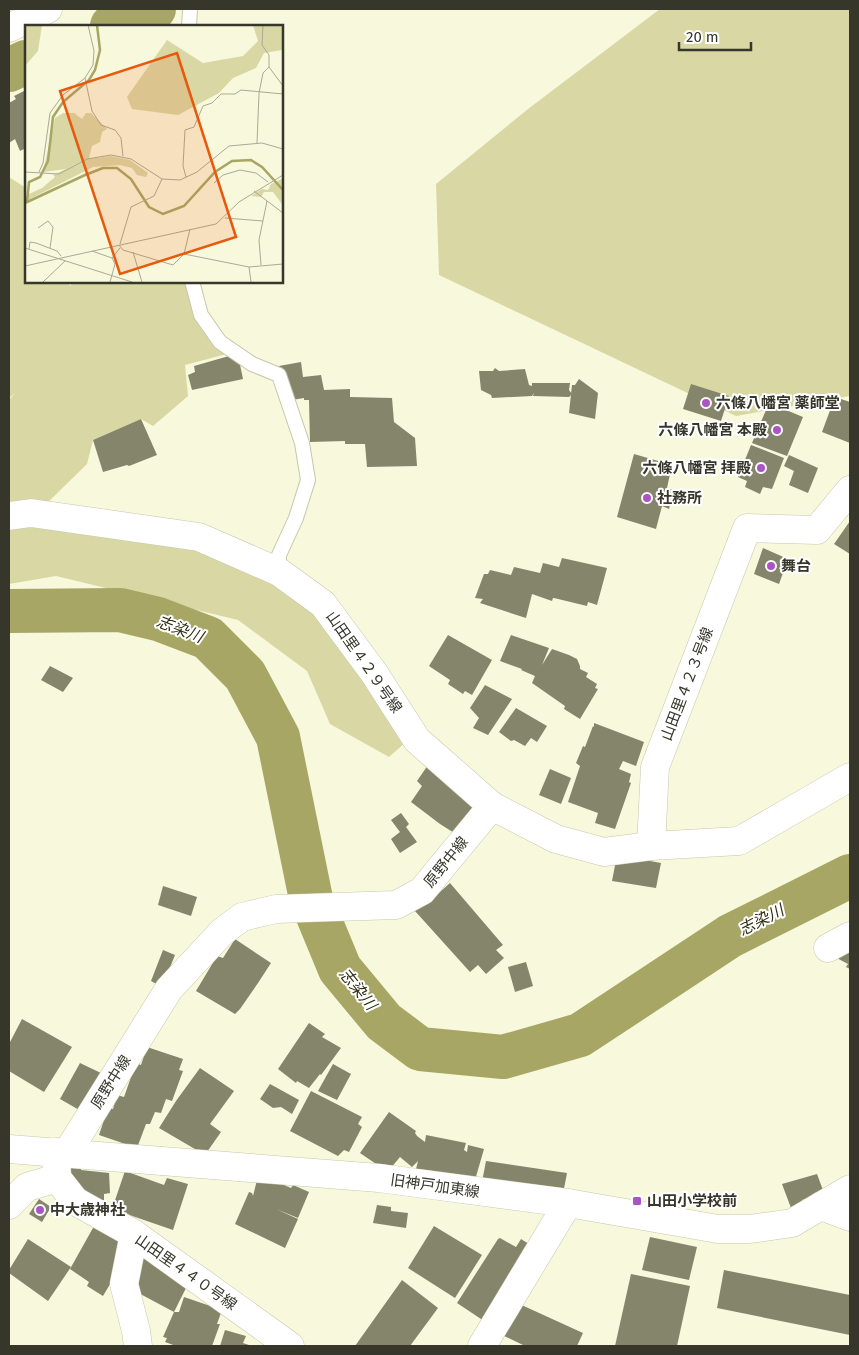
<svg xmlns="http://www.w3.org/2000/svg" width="859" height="1355" font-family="'Fira Sans','Noto Sans JP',sans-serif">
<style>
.green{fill:#d9d8a4}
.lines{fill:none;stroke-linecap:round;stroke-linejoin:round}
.river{stroke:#a7a665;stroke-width:44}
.building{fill:#85856c}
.service-casing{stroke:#c7c7ac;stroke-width:16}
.minor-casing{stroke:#c7c7ac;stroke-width:29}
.tertiary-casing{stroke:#c7c7ac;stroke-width:29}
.service{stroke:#fff;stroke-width:14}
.minor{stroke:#fff;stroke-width:28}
.tertiary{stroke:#fff;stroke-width:28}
.poi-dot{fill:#a955c3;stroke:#fff;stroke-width:2}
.labels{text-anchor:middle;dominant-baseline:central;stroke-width:4;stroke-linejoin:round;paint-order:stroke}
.poi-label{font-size:15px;font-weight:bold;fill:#36362b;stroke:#fff;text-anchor:start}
.street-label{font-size:15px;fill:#36362b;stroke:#fff}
.water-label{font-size:16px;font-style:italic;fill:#302f12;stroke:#fff}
.inset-river{fill:none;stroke:#a7a665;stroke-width:2.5}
.inset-road{fill:none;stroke:#aaaa95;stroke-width:1}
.view{fill:#e8590c;fill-opacity:0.15;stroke:#e8590c;stroke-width:2.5}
.inset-edge{fill:none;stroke:#36362b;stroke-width:2.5}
</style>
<rect width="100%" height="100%" fill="#f8f8dc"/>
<g class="green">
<polygon points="660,9 850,9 850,396 736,416 439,275 436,184 528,109"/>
<polygon points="9,177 26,188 26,281 65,281 71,286 71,281 187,281 227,354 185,365 188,396 153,426 141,419 93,440 87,464 42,508 9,507 9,400 15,393 9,398"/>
<polygon points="9,520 194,544 279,572 319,610 407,741 389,757 330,724 307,671 238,620 56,576 9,584"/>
</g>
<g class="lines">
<g class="river">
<polyline points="112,26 154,9"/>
<polyline points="9,70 26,62"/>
<polyline points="9,611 120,610 158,619 208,638 245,675 278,737 311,899 340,969 384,1022 420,1049 503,1057 580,1035 730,936 850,876"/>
</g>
</g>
<g class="building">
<polygon points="26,90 26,148 20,151 15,139 9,143 9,103 16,99 14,96"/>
<polygon points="229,356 239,360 243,379 192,390 188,375 195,372 194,366"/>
<polygon points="301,362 303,377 321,375 324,390 350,389 350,397 392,398 394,422 415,438 417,466 367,467 365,444 345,444 345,441 310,442 309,400 304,400 304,398 292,400 279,366"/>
<polygon points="495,368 499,371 525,369 529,385 532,386 532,383 570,383 569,390 572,394 569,397 533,396 534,393 532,396 492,398 491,395 481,390 479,371 493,371"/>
<polygon points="579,379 598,393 595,419 569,413 572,385 575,385"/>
<polygon points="691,384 729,396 721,421 683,409"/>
<polygon points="835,397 850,402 850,443 822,432"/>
<polygon points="769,403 803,417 787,456 752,443"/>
<polygon points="141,419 157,455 129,466 127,465 103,472 93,440"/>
<polygon points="751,445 784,458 772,489 763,487 760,494 745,487 747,481 738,477"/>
<polygon points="634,454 672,465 667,488 674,490 669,509 662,506 656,529 617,517"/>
<polygon points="789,455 818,468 808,493 789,485 794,471 784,466"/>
<polygon points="850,521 850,554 834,544"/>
<polygon points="763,548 788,559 779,584 754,574"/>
<polygon points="562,558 607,568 597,605 588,602 587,606 554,598 553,598 552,601 532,594 526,618 480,603 483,599 475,598 484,574 488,574 490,570 511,575 514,567 540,573 543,563 559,567"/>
<polygon points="448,635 492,660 472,695 465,691 463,694 448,684 450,680 429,666"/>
<polygon points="511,635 549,648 542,665 552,649 569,655 577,659 580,666 580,669 588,673 586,677 597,684 595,688 598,689 580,719 564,709 565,706 532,683 535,676 521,670 522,669 500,661"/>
<polygon points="50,666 73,678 63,692 41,680"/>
<polygon points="485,685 512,699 488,735 473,728 479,718 470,708"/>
<polygon points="516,708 547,726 537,742 531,738 525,746 514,740 511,741 499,732"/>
<polygon points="594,723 644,742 636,766 623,761 619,769 631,774 629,782 631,783 615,829 595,823 598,813 568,802 580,766 576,763 583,746 585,747 593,726 594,727"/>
<polygon points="428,765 483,811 459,836 440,824 411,802 422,786 417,781"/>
<polygon points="550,769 571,778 561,804 539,795"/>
<polygon points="401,813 409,824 406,827 417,842 400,853 391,839 400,832 391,820"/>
<polygon points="617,855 661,863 656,888 612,881"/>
<polygon points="450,883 503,945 496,950 504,958 486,974 478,965 470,972 415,911 429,899 431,900"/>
<polygon points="163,886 197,897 191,916 158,905"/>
<polygon points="235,939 271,963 258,983 240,1009 235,1014 196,991 217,956 223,958"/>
<polygon points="850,944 850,969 846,967 848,964 833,956"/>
<polygon points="163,950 175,955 162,987 151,981"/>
<polygon points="526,962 533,986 515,992 508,967"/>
<polygon points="22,1019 72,1047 44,1092 9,1071 9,1044"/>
<polygon points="309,1023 325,1034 322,1037 341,1048 321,1075 320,1074 309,1088 297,1081 296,1083 278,1069"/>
<polygon points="147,1047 183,1059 179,1070 183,1071 172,1101 166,1099 161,1113 155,1112 150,1124 146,1124 137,1148 99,1135 108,1108 113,1109 117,1095 124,1097 136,1063 141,1065"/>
<polygon points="80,1063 103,1074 81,1111 60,1099"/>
<polygon points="333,1064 351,1074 337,1100 318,1091"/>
<polygon points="200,1068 234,1091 210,1124 221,1132 207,1152 200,1152 159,1128 176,1101"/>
<polygon points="270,1084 299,1100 292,1114 281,1107 273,1108 260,1099"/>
<polygon points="311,1091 362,1117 358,1124 362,1127 349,1152 344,1150 338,1156 290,1131"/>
<polygon points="389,1112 416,1131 415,1133 417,1136 425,1142 426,1135 466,1143 464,1150 467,1152 468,1145 484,1149 475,1180 416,1169 418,1161 412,1167 400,1157 390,1169 385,1164 382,1168 360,1153"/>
<polygon points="486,1161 567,1173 563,1194 482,1182"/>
<polygon points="65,1167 81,1168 81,1170 109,1173 110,1193 104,1194 104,1208 87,1206 86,1190 70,1188"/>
<polygon points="125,1171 164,1185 167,1178 188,1184 173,1230 112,1209"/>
<polygon points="817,1174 824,1193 802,1200 803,1203 791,1208 782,1184"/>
<polygon points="257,1180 277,1182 291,1188 293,1185 309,1192 298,1218 276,1209 298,1219 285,1248 235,1224 249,1192 252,1193 253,1196"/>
<polygon points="39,1199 51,1207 42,1222 29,1214"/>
<polygon points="377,1205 391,1207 391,1211 408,1213 406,1228 373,1223"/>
<polygon points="98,1219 126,1236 128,1254 103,1296 87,1286 89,1282 70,1269"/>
<polygon points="434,1226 482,1255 455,1298 408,1268"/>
<polygon points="650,1237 697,1247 689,1280 642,1270"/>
<polygon points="500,1238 516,1247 521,1239 532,1246 487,1323 457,1303 498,1239"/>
<polygon points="28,1239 71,1267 48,1301 9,1273 9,1270"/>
<polygon points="138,1250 192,1276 174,1312 131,1289"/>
<polygon points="724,1270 850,1295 850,1335 717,1308"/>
<polygon points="631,1274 690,1286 677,1346 615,1346"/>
<polygon points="402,1280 438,1308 410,1346 355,1346"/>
<polygon points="184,1297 222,1310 217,1324 220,1324 212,1346 176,1346 165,1342 167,1338 163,1337 174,1312 179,1312"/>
<polygon points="515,1302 583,1333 577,1346 522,1346 523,1345 502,1335"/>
<polygon points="225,1330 246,1336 243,1343 252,1346 220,1346"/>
</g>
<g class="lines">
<defs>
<g id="service">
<polyline points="189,26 190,9"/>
<polyline points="192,281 201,315 220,342 252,364 279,375 302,443 308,480 296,518 279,555 279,572"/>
</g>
<g id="minor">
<polyline points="9,28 48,9"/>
<polyline points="9,516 31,513 199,537 279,572 323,604 374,673 417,740 492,806"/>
<polyline points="651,846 655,767 747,528 817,530 850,490"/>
<polyline points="828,948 850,936"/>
<polyline points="56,1152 57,1178 75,1201 134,1234 290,1346"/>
<polyline points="67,1153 169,989 222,932 242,917 276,909 396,905 422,891 492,806 556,839 604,852 651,846 739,841 850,777"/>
<polyline points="9,1205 27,1187 57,1178"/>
<polyline points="821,1206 850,1217"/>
<polyline points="134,1234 124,1284 136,1331 138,1346"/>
<polyline points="482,1346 568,1203"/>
</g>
<polyline id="tertiary" points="9,1149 379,1178 568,1203 718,1229 750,1229 792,1223 850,1189"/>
</defs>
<use href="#service" class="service-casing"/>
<use href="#minor" class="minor-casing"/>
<use href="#tertiary" class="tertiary-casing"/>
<use href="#service" class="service"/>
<use href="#minor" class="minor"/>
<use href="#tertiary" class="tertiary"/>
</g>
<g class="poi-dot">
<circle cx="706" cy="403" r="5"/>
<circle cx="777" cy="430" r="5"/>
<circle cx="761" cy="468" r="5"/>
<circle cx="647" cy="498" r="5"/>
<circle cx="771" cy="566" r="5"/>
<rect x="632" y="1196" width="10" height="10" rx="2.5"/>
<circle cx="40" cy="1210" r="5"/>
</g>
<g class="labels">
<g class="poi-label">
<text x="716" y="403">六條八幡宮 薬師堂</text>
<text x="767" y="430" text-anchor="end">六條八幡宮 本殿</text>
<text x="751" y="468" text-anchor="end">六條八幡宮 拝殿</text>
<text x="657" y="498">社務所</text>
<text x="781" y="566">舞台</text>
<text x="647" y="1201">山田小学校前</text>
<text x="50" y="1210">中大歳神社</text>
</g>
<g class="street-label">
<text transform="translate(364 662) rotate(55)">山田里４２９号線</text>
<text transform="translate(687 684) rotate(-69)">山田里４２３号線</text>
<text transform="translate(446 862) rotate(-51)">原野中線</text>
<text transform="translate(111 1082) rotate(-58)">原野中線</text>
<text transform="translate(435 1186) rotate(8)">旧神戸加東線</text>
<text transform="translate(186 1272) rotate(35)">山田里４４０号線</text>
</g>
<g class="water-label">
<text transform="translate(180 629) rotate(21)">志染川</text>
<text transform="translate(761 920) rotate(-27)">志染川</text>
<text transform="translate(358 989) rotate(51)">志染川</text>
</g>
</g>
<g transform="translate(25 25)">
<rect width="258" height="258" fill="#f8f8dc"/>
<path d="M 0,0 L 17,0 L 13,26 L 0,41 ZM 228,0 L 257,0 L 257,25 L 239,28 L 231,43 L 208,53 L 194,68 L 153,90 L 107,84 L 102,72 L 142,15 L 178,38 L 218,31 L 233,16 ZM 38,88 L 49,88 L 57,94 L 61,88 L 66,88 L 82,104 L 77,107 L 75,117 L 67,121 L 64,133 L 41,144 L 18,147 L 30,93 ZM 86,131 L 105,135 L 123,148 L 121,152 L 112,150 L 107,143 L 95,140 L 68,142 L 3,175 L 2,170 L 17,163 L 30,152 L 28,150 L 63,134 ZM 257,154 L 257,179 L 248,167 L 239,167 L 236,172 L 226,171 L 237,164 L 243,165 L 246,159 Z" fill="#d9d8a4"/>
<path class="inset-river" d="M 2,177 L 4,157 L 15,152 L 23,136 L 28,92 L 38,77 L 64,55 L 70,45 L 75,25 L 72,0M 0,178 L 60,150 L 78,143 L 92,143 L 106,154 L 124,182 L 138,189 L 159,181 L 190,147 L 207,136 L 226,135 L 237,142 L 258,165"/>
<path class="inset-road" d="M 238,0 L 237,20 L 244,30 L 244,42M 244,42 L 258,61M 60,53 L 67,86 L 76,100 L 90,105 L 96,113 L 98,131M 232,118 L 234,68 L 238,48 L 244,42M 0,147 L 34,149 L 62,134 L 86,130 L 106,134 L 137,154M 14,147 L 18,138 L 25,88 L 38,70 L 60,53 L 68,40 L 69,26 L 63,0M 161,152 L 158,141 L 160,105 L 169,102 L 178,81 L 187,78 L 196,69 L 210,69 L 216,65 L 258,69M 189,158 L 198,150 L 215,145 L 231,148 L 243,157M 229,166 L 258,188M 200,193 L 238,196M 13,203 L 23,196 L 28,202 L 25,223M 95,219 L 106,182 L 129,171 L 137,154 L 155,155 L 172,147 L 204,121 L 237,118 L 258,124M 94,220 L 98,225 L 148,240 L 159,229 L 165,204M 0,223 L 107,257M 4,224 L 5,217 L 11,218 L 32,226 L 36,231M 67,226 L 87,233 L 95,223M 108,227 L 117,257M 159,229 L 224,242 L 258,239M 236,240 L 234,215 L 242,176M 0,241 L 191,199 L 214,177 L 258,150M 224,242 L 226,257M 18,257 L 40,236M 85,257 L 90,239 L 87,233"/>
<path class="view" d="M 152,28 L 211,212 L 95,249 L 35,66 Z"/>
<rect width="258" height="258" class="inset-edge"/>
</g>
<rect width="859" height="1355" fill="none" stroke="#36362b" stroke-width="20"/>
<path d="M679 42v8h72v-8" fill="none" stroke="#36362b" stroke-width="2.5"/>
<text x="686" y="42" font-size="15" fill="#36362b" stroke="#ffffff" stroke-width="4" paint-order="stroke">20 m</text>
</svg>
